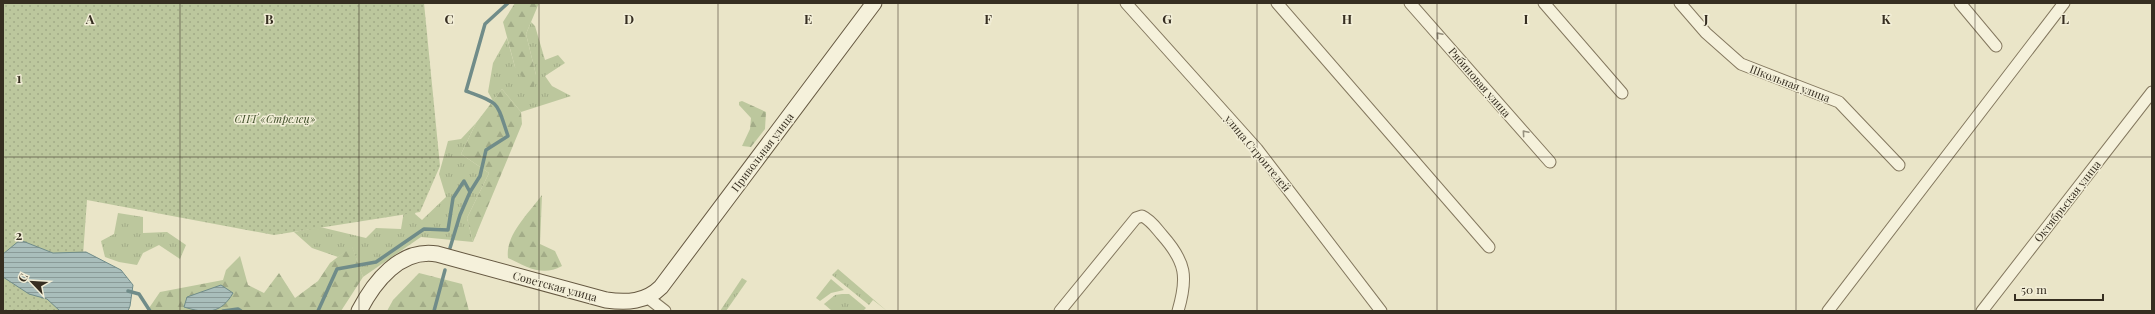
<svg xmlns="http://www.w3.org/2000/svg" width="2155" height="314" font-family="'Playfair Display',serif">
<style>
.grass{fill:url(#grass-tufts)}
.forest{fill:url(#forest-firs)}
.garden{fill:url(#garden-dots)}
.water{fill:url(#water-rules);stroke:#708c89}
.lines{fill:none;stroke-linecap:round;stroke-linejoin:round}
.stream{stroke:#708c89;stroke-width:3.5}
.street-casing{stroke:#84785f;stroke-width:13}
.secondary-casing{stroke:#665942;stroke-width:17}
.street{stroke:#f5f1db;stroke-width:11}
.secondary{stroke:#f5f1db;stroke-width:15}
.oneway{stroke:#96907e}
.grid{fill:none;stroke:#362e21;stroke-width:1;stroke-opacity:0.55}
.labels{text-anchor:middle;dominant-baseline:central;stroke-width:3;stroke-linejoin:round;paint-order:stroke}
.street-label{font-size:11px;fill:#362e21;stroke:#f2eed7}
.park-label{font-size:11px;font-style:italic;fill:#41502a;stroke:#f2eed7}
.grid-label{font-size:13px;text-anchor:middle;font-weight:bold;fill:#362e21;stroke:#f2eed7;stroke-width:3;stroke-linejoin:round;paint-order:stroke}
</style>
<defs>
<pattern id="grass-tufts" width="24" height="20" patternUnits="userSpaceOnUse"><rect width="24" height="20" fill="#bcc79d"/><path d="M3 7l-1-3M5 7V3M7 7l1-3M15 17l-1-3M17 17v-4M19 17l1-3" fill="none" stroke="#a2ab87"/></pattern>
<pattern id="forest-firs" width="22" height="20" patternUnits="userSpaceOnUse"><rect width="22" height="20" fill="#bcc79d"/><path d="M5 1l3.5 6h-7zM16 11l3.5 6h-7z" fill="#a2ab87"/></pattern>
<pattern id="garden-dots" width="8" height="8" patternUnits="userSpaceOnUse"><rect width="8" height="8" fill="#bcc79d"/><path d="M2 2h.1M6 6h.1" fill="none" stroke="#a2ab87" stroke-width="1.8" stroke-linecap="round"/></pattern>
<pattern id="water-rules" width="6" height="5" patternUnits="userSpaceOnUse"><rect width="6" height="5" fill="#a9bebb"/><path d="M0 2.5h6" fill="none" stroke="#8a9b98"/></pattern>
</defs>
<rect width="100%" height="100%" fill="#eae5c8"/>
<g class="grass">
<polygon points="531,22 535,26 545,60 558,55 565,63 545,76 552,86 571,96 521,112 502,89 493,101 488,92 493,63 507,38 515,67 536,75 526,34"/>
<polygon points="476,123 461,154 489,173 467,218 473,242 421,237 363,277 352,247 338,257 312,248 294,232 320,227 366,238 376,228 401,229 404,211 421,195 415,214 422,220 446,197 439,174 448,141 461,139"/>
<polygon points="118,213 143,217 143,233 167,232 186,245 180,259 159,245 143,253 137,265 119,262 105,257 101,241 114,234"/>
<polygon points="838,269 887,311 873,300 869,305 832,275"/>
<polygon points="742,278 747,281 726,311 720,311"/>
<polygon points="831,279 844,290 831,293 820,301 816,298"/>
<polygon points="842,294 849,294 866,308 863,311 832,311 824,304 835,295"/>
</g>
<g class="forest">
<polygon points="515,3 539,3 526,34 536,75 533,91 515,67 503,22"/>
<polygon points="502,89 521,112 522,124 473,242 467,218 489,173 461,154 476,123"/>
<polygon points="742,101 766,112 765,129 751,147 742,146 750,129 751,118 739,105 739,102"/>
<path d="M 542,195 L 540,244 L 555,251 L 562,266 C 542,277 527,267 508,258 C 505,235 529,213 542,195 Z"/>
<polygon points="352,246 363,277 341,311 147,311 160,292 223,280 226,270 240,256 248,285 264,293 279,273 295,298 318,281 330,263"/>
<polygon points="419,273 462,284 469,311 387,311 393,300"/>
</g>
<polygon class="garden" points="3,3 424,3 440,166 420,212 274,235 87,200 79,311 3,311"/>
<g class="water">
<polygon points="20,240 53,253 86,252 121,270 133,285 130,306 128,311 60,311 47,299 29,294 3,277 3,254"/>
<path d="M 221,285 L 233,293 C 221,314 206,314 184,307 L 187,297 Z"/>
</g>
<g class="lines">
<g class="stream">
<path d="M 450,248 L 460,215 L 470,192 L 480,176 L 486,150 L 508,136 C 496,101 501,104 466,91 L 485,24 L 508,3"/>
<polyline points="128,291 139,294 150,311"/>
<polyline points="223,311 238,309 241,311"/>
<polyline points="318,311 337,269 376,262 424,229 448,230 453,198 464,181 470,192"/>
<polyline points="434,311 445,270"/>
</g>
<defs>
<g id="street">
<polyline points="1126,3 1257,149 1381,311"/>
<polyline points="1277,3 1489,247"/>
<polyline points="1410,3 1550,162"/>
<polyline points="1544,3 1622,93"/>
<polyline points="1680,3 1706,33 1741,64 1839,102 1899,165"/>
<polyline points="1960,3 1996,46"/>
<polyline points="647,297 665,311"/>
<path d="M 1060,311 L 1136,218 L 1142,216 C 1151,220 1156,228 1162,235 C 1186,262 1188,277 1178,311"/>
<polyline points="1828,311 2064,3"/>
<polyline points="1982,311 2152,92"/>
</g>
<path id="secondary" d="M 359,311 C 374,282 400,248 437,254 L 606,300 C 627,303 646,302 661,287 L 874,3"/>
</defs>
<use href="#street" class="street-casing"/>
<use href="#secondary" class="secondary-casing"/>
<use href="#street" class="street"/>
<use href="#secondary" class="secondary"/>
</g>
<defs><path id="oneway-chevron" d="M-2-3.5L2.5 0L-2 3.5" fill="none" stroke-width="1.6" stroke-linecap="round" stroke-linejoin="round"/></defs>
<g class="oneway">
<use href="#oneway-chevron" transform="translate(1439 35) rotate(-131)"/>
<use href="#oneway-chevron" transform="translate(1525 133) rotate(-131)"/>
</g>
<path class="grid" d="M 180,3 L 180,311M 359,3 L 359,311M 539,3 L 539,311M 718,3 L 718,311M 898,3 L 898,311M 1078,3 L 1078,311M 1257,3 L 1257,311M 1437,3 L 1437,311M 1616,3 L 1616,311M 1796,3 L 1796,311M 1975,3 L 1975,311M 3,157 L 2152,157"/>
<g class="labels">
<g class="street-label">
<text transform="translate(1480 82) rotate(49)">Рябиновая улица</text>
<text transform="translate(1790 83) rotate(21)">Школьная улица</text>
<text transform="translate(762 152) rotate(-53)">Привольная улица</text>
<text transform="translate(1258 153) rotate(50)">улица Строителей</text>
<text transform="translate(2067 201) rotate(-52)">Октябрьская улица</text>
<text transform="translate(555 286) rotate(15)">Советская улица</text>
</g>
<g class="park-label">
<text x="275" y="118">СНТ «Стрелец»</text>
</g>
</g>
<g class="grid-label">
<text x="90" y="24">A</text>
<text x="269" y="24">B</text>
<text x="449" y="24">C</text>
<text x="629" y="24">D</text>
<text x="808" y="24">E</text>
<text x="988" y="24">F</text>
<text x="1167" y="24">G</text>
<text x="1347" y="24">H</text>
<text x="1526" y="24">I</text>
<text x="1706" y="24">J</text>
<text x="1886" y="24">K</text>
<text x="2065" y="24">L</text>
<text x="19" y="83">1</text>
<text x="19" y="240">2</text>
</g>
<rect width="2155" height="314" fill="none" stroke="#362e21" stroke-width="8"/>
<g transform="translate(32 282) rotate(295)" stroke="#f2eed7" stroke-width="3" paint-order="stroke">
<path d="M0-3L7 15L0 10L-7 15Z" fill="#362e21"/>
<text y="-6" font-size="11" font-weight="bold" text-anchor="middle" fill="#362e21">С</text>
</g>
<path d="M2015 294v6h88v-6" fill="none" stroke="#362e21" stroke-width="2"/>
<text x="2021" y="294" font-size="12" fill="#362e21" stroke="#f2eed7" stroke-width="3" paint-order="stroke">50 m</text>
</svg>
